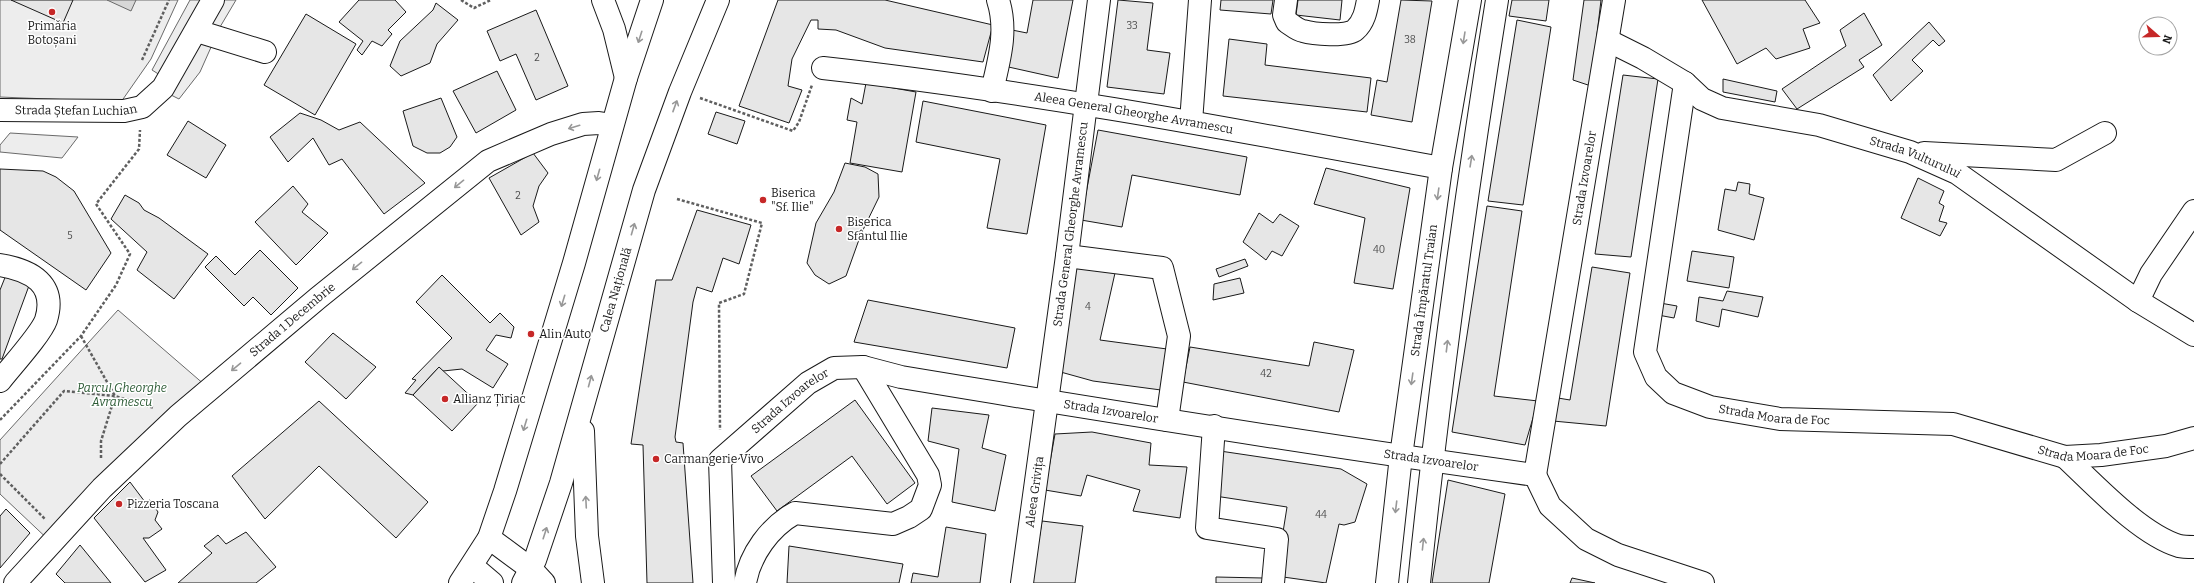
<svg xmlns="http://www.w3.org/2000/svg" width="2194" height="583" font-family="Bitter,serif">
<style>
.built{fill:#ededed;stroke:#6a6a6a}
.water{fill:#d7d7d7;stroke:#6a6a6a}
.building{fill:#e6e6e6;stroke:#1a1a1a}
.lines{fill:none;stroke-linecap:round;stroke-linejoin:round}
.minor-casing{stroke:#1a1a1a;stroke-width:24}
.major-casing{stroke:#1a1a1a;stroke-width:24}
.path{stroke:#5f5f5f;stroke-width:2.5;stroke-dasharray:3 2;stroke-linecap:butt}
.minor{stroke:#fff;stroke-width:22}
.major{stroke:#fff;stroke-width:22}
.oneway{stroke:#989898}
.poi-dot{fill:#c62828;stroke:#fff;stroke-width:1.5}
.labels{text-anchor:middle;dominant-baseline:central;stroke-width:3;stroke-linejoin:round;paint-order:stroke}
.number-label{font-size:10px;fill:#4d4d4d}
.poi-label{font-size:12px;fill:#1a1a1a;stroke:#fff;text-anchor:start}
.street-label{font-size:12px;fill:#1a1a1a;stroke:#fff}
.park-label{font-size:12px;font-style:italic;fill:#2b5a34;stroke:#fff}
</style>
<rect width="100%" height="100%" fill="#fff"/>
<g class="built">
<polygon points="0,0 178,0 151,59 121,102 0,97"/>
<polygon points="190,0 201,0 160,75 152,70"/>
<polygon points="218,0 236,0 220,27 200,72 179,99 167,93"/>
<polygon points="10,133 78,137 62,158 0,152 0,145"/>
<polygon points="118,310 213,392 54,545 0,494 0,440"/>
</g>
<polygon class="water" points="107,0 136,0 131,11"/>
<g class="building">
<polygon points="11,0 73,0 63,23"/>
<polygon points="359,0 395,0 406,12 388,30 392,34 382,46 372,41 362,55 357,50 363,41 339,22"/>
<polygon points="778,0 885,0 993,25 983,62 885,48 836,30 818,29 818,20 811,20 792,59 788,86 802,90 789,123 739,106"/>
<polygon points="1033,0 1073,0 1058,78 1004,66 1012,30 1027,33"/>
<polygon points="1118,0 1153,3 1147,50 1170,53 1164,94 1107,87"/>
<polygon points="1221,0 1273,0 1271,14 1220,10"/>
<polygon points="1298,0 1342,0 1340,20 1296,15"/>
<polygon points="1401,0 1432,1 1412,122 1371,115 1377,80 1387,82"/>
<polygon points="1512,0 1549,0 1546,21 1509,16"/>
<polygon points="1584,0 1601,0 1591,86 1573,80"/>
<polygon points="1702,0 1805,0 1820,23 1803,29 1810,48 1776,59 1766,48 1737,64"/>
<polygon points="436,3 458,20 437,44 430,63 401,76 390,66 400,41 433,10"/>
<polygon points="536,10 568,86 536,100 516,54 500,61 487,31"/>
<polygon points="1864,13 1882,45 1859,60 1864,67 1797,109 1782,89 1846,46 1840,30"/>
<polygon points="306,14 356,44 315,115 264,85"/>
<polygon points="1517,20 1551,27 1523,205 1488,201"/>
<polygon points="1929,22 1945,41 1939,46 1933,40 1912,60 1923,71 1891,101 1873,75"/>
<polygon points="1229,39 1267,44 1265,65 1371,78 1367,112 1223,96"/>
<polygon points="497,71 516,110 476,133 453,91"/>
<polygon points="1623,75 1658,79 1631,257 1595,254"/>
<polygon points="1723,79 1777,91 1775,102 1723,92"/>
<polygon points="866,83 916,92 902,172 850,163 857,122 847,120 851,98 862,104"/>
<polygon points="441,98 457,137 450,147 440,153 427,153 413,146 403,111"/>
<polygon points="923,101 1046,125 1027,234 987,228 1000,159 916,142"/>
<polygon points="716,112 745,121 737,144 708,134"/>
<polygon points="300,113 321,120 339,130 360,122 425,183 384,214 342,159 329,165 313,138 288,162 270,137"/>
<polygon points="188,121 226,145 206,178 167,155"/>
<polygon points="1098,130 1247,157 1240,195 1132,175 1122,227 1081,220"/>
<polygon points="533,153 548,173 539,186 533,206 539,222 521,235 489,178"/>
<polygon points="845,163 865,167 878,174 879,197 861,234 846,276 829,284 815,275 807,263 816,223 834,192"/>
<polygon points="1326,168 1410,188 1393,289 1354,283 1365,218 1314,204"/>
<polygon points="0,169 43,171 56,177 74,191 111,253 86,290 0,230"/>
<polygon points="1918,178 1944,191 1939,203 1944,206 1939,221 1947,223 1940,236 1901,218"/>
<polygon points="1738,182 1750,184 1749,194 1764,198 1754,240 1718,230 1725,189 1736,191"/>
<polygon points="293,186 308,204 302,212 328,233 296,265 255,222"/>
<polygon points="125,195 139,203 144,210 159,218 208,254 174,299 137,270 147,252 111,219"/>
<polygon points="1487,206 1522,211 1494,396 1538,401 1525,445 1452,432"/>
<polygon points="697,210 751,225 739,264 723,258 712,292 697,287 693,302 675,437 676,442 683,443 693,583 647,583 643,445 631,444 656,280 672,280"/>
<polygon points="1259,213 1273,223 1280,214 1299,226 1282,256 1272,251 1266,260 1243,242"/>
<polygon points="260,250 298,288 271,315 253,297 244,306 205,267 216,256 235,275"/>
<polygon points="1692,251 1734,257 1729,288 1687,281"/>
<polygon points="1245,259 1248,266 1219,277 1216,269"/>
<polygon points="1592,267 1630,273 1606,426 1553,421 1558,398 1570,400"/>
<polygon points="1075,268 1115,273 1100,340 1167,349 1161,390 1093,381 1057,371"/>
<polygon points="6,275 30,283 2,359 0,359 0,290"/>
<polygon points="442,275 490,323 500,313 514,327 511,338 496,335 486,350 508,364 493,388 462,369 443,371 439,367 413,395 405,393 416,380 412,379 452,338 416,302"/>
<polygon points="1240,278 1244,293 1213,300 1214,284"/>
<polygon points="1727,291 1763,297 1758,317 1722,309 1719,327 1696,321 1699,297 1723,301"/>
<polygon points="868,300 1015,328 1007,368 854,342"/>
<polygon points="1660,303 1677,306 1674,318 1658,315"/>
<polygon points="333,333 376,367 346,399 305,362"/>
<polygon points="1314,342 1354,350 1339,412 1183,382 1190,347 1309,366"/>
<polygon points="439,367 478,403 452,431 413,395"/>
<polygon points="855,400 915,483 887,504 852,456 777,511 751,476"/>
<polygon points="319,401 428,502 396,538 319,466 265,519 232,476"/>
<polygon points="932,408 989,415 982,448 1006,455 995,511 952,502 959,449 928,441"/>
<polygon points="1092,432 1151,443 1149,465 1187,467 1180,518 1133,511 1140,490 1087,475 1081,496 1045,490 1055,434"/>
<polygon points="1220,451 1341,469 1367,484 1355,522 1344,525 1339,524 1326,583 1276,576 1287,507 1215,496"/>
<polygon points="1448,480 1505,494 1489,583 1432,583"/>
<polygon points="130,482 145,502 150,500 158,512 155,520 162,529 149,538 143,538 166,570 145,582 94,518"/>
<polygon points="6,509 30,533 0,568 0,516"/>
<polygon points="1042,521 1083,526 1075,583 1032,583"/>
<polygon points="946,527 986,534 980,583 911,583 913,573 938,577"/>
<polygon points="246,532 276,567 256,583 178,583 212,553 204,546 218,535 226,544"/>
<polygon points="80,545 111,583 65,583 56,574"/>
<polygon points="789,546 903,564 899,583 787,583"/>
<polygon points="1216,577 1263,578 1264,583 1216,583"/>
<polygon points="1572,578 1595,583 1570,583"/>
</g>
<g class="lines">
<defs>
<g id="minor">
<polyline points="603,0 614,29 626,78"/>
<path d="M 1286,0 L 1284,15 L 1287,22 C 1292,25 1297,30 1303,31 C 1313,34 1347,37 1355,30 C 1364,22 1366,11 1368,0"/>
<polyline points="197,31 265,52"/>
<path id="s1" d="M 1609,41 L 1643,58 L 1685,83 L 1702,99 L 1722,108 L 1819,125 L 1910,152 L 1957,173 L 2138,301 L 2194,335"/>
<path id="s2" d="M 823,68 C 1031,91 1236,130 1441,168"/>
<path id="s3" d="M 1685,83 L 1645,352 L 1656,377 L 1673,393 L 1710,407 L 1780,419 L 1953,424 L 2065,457 L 2101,455 L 2166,446 L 2194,438"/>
<path d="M 992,91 C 999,60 1008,31 998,0"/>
<path id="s4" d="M 0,110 L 124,111 L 142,107 L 163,88 L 213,0"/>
<polyline points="1191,122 1200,0"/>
<polyline points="1924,153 2056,160 2105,133"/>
<polyline points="1067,256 1162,268 1179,336 1167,420"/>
<path d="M 0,265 C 31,270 57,284 46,320 C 41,334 10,368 0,381"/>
<polyline points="2138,301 2151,274 2194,211"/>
<polyline points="1214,426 1207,528 1277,539 1273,583"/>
<path d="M 2065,457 C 2095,485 2140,534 2179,546 C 2183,547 2189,547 2194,547"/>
<path id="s5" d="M 1535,475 L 1614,0"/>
<path id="s6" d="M 15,583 L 102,488 L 178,416 L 318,298 L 488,161 L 551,134 L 583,124 L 599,123 L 612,125"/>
<path id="s7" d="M 724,583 L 720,460 L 808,383 L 834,368 L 863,367 L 901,377 C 1112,412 1323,446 1535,475 L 1550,506 L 1586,539 L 1618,555 L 1703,583"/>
<path d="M 745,583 C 750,554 770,527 795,513 L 893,524 L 909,517 L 921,509 L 930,485 L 928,475 L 863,367"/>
<path id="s8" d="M 1022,583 L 1067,256 L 1099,0"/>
</g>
<g id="major">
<polyline points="583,431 587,536 593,583"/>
<polyline points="489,538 531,569 544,583"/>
<polyline points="472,566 492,583"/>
<polyline points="460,583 489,538 505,491 574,263 626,78 652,0"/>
<path id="s9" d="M 523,583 L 535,560 L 561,483 L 644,190 L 680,92 L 718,0"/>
<path id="s10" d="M 1387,583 L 1401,456 L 1441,168 L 1470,0"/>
<path d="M 1419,583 C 1439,388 1466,194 1497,0"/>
</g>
</defs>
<use href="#minor" class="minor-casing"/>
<use href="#major" class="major-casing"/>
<g class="path">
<polyline points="461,0 474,8 491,0"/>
<polyline points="142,60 169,0"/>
<polyline points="700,98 793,131 799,122 812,85"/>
<polyline points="677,199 762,223 744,294 719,303 720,430"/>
<polyline points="81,336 115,396 101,441 101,458"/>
<polyline points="0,420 81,336 116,285 130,254 96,204 139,149 140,130"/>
<polyline points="0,464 64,391 115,396 154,408"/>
<polyline points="0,474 45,519"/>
</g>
<use href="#minor" class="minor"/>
<use href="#major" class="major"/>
</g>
<defs><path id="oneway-shaft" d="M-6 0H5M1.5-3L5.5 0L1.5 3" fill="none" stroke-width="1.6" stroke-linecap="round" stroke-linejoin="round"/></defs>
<g class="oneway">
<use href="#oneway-shaft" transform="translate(640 37) rotate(108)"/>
<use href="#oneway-shaft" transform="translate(1464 38) rotate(99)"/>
<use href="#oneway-shaft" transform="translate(675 106) rotate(-70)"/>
<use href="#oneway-shaft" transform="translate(574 127) rotate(163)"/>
<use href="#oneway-shaft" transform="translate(1471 161) rotate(-81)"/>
<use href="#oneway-shaft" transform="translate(598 175) rotate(106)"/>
<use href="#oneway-shaft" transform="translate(459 184) rotate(141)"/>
<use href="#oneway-shaft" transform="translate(1438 194) rotate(98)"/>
<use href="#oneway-shaft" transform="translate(633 229) rotate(-74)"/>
<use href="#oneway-shaft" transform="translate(357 266) rotate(141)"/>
<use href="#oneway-shaft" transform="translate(563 301) rotate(107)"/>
<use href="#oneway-shaft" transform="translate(1447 346) rotate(-83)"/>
<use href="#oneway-shaft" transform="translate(236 367) rotate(140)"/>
<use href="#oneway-shaft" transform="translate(1412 379) rotate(98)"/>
<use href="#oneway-shaft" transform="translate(590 381) rotate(-75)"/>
<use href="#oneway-shaft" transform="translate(525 425) rotate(107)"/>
<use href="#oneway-shaft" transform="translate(586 502) rotate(-93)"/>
<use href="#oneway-shaft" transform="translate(1396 507) rotate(97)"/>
<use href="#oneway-shaft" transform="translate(545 533) rotate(-72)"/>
<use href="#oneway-shaft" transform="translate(1423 544) rotate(-84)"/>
</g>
<g class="poi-dot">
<circle cx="52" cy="12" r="4"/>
<circle cx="763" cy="200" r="4"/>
<circle cx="839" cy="229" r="4"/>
<circle cx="531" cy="334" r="4"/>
<circle cx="445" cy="399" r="4"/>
<circle cx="656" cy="459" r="4"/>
<circle cx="119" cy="504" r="4"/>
</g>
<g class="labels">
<g class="number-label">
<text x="1132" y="26">33</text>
<text x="1410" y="40">38</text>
<text x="537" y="58">2</text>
<text x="518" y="196">2</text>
<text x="70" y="236">5</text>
<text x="1379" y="250">40</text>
<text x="1088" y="307">4</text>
<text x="1266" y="374">42</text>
<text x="1321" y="515">44</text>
</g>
<g class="poi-label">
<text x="52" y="26" text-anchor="middle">Primăria<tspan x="52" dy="14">Botoșani</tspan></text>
<text x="771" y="193">Biserica<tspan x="771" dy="14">"Sf. Ilie"</tspan></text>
<text x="847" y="222">Biserica<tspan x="847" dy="14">Sfântul Ilie</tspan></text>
<text x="539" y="334">Alin Auto</text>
<text x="453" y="399">Allianz Țiriac</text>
<text x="664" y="459">Carmangerie Vivo</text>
<text x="127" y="504">Pizzeria Toscana</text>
</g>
<g class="street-label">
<text stroke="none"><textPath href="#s4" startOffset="76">Strada Ștefan Luchian</textPath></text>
<text stroke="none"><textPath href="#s2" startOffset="314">Aleea General Gheorghe Avramescu</textPath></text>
<text stroke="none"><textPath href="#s1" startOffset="332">Strada Vulturului</textPath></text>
<text stroke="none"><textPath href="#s5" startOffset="301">Strada Izvoarelor</textPath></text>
<text stroke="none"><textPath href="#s8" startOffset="362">Strada General Gheorghe Avramescu</textPath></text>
<text stroke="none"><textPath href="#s9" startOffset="308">Calea Națională</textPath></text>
<text stroke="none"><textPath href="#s10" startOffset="295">Strada Împăratul Traian</textPath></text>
<text stroke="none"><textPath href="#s6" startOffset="383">Strada 1 Decembrie</textPath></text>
<text stroke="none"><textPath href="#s7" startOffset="215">Strada Izvoarelor</textPath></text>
<text stroke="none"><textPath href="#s7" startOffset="551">Strada Izvoarelor</textPath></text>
<text stroke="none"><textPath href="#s3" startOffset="427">Strada Moara de Foc</textPath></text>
<text stroke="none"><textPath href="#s3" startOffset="751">Strada Moara de Foc</textPath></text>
<text stroke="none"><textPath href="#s7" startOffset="875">Strada Izvoarelor</textPath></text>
<text stroke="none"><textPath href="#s8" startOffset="92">Aleea Grivița</textPath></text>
</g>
<g class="park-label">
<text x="122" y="388">Parcul Gheorghe<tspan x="122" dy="14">Avramescu</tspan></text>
</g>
</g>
<g transform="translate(2158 36) rotate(110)"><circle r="19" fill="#ffffff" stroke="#a3a3a3"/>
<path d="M0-3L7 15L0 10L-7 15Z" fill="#c62828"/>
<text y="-6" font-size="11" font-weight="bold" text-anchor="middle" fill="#1a1a1a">N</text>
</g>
</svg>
